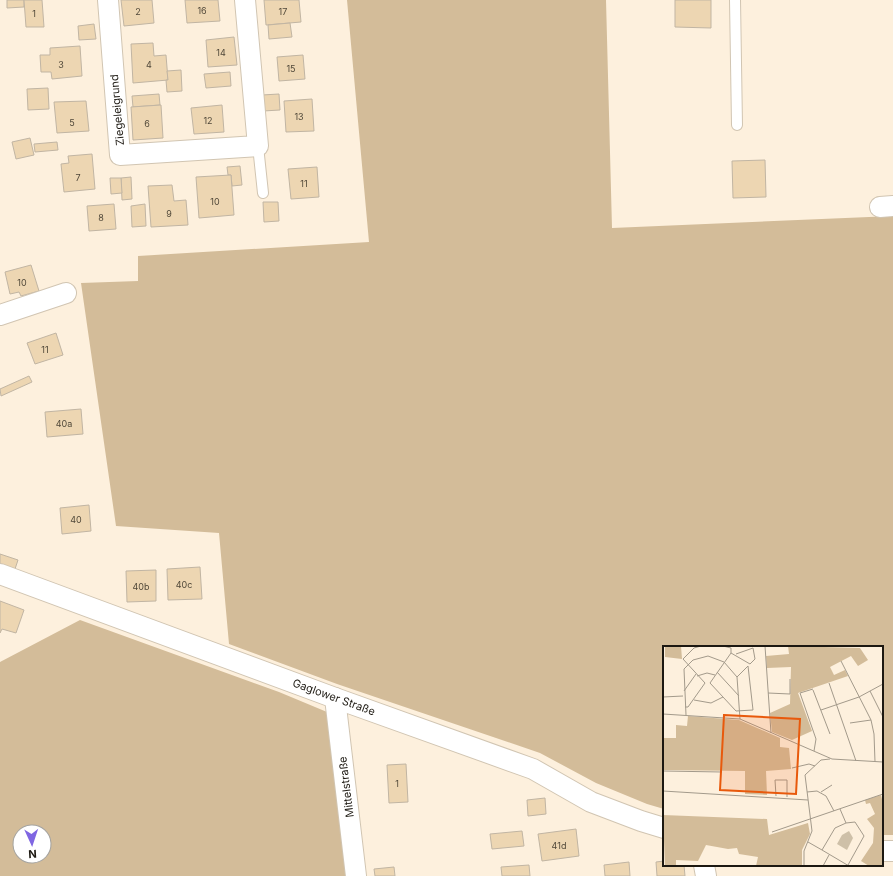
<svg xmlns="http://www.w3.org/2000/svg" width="893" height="876" font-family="Inter,sans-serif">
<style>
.forest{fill:#d3bc99;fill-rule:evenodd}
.building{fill:#edd6b2;stroke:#c1b5a3}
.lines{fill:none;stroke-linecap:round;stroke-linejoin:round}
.service-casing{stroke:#d1c5b2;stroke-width:12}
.minor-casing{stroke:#d1c5b2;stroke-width:22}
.service{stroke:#fff;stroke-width:10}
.minor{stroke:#fff;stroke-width:20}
.labels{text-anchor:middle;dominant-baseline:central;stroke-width:3;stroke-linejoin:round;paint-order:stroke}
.number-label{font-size:9px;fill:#504839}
.street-label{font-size:11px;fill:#1c1811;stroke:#fff}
.inset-road{fill:none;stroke:#a39a8b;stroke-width:1}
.view{fill:#e8590c;fill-opacity:0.15;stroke:#e8590c;stroke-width:2}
.inset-edge{fill:none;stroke:#1c1811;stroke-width:2}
</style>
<rect width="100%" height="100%" fill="#fdf0dd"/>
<g class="forest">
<polygon points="347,0 606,0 612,228 893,216 893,835 882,835 882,647 664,647 664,809 647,804 596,783 540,753 337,684 229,644 219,533 116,526 81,283 138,281 138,256 369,242"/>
<path d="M 80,620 L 279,692 L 327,712 L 347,876 L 0,876 L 0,662 ZM 20,832 L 44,832 L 44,856 L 20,856 Z"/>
</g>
<g class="building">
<polygon points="7,0 24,0 24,7 7,8"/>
<polygon points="24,0 42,0 44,27 26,27"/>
<polygon points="121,0 152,0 154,23 124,26"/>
<polygon points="185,0 218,0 220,21 187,23"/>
<polygon points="264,0 299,0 301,22 266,25"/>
<polygon points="675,0 711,0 711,28 675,27"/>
<polygon points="290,23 292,37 269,39 268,25"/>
<polygon points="94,24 96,39 79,40 78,26"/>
<polygon points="234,37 237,65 208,67 206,40"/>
<polygon points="153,43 154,56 166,55 168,80 133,83 131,44"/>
<polygon points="80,46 82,76 52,79 51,72 41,72 40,55 50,55 50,48"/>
<polygon points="303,55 305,79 279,81 277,57"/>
<polygon points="181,70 182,91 167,92 166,80 168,80 167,71"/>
<polygon points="230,72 231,86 206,88 204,74"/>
<polygon points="48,88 49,109 28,110 27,89"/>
<polygon points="159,94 160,105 133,107 132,96"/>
<polygon points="279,94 280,110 263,111 262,95"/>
<polygon points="312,99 314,131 286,132 284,101"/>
<polygon points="86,101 89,131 57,133 54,102"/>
<polygon points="161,105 163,138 133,140 131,107"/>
<polygon points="222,105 224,132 194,134 191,108"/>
<polygon points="30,138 34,155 16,159 12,142"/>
<polygon points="57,142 58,150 35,152 34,144"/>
<polygon points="92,154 95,189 64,192 61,164 69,163 68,156"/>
<polygon points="765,160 766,197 733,198 732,161"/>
<polygon points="240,166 242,185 232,186 231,175 228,175 227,167"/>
<polygon points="317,167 319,197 291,199 288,169"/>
<polygon points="231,175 234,215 199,218 196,177"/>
<polygon points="131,177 132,199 122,200 121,178"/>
<polygon points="110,178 121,178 122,193 111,194"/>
<polygon points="172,185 174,201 186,200 188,225 151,227 148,186"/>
<polygon points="263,202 278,202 279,221 264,222"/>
<polygon points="114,204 116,229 89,231 87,206"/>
<polygon points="145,204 146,226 132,227 131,206"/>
<polygon points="31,265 39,291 21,296 19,292 10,294 5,272"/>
<polygon points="56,333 63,355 35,364 27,343"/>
<polygon points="29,376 32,382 1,396 0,389"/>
<polygon points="81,409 83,434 47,437 45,412"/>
<polygon points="89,505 91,531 62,534 60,508"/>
<polygon points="0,554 18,560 15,569 0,564"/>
<polygon points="200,567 202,599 168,600 167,569"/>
<polygon points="156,570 156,601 127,602 126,571"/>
<polygon points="0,601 24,610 16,633 2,629 0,633"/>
<polygon points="406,764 408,802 389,803 387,765"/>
<polygon points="545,798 546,814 528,816 527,800"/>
<polygon points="576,829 579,856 542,861 538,834"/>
<polygon points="522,831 524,846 492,849 490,834"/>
<polygon points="664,861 664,865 684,865 685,876 657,876 656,862"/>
<polygon points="629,862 630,876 605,876 604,865"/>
<polygon points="529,865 530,876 502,876 501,867"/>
<polygon points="394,867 395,876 375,876 374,869"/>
</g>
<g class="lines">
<defs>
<g id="service">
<polyline points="735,0 737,125"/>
<polyline points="258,146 263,193"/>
</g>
<g id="minor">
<polyline points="108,0 120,155 258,146 245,0"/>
<polyline points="880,207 893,206"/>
<polyline points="0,315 66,293"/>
<polyline points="0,574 335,698 533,769 591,802 641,821 664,828"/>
<polyline points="335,698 356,876"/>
<polyline points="882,851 893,851"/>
<polyline points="704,865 706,876"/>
</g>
</defs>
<use href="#service" class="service-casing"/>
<use href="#minor" class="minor-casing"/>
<use href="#service" class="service"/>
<use href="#minor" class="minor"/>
</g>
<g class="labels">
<g class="number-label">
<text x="202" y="10">16</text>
<text x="138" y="11">2</text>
<text x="283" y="11">17</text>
<text x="34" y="13">1</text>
<text x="221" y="52">14</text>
<text x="61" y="64">3</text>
<text x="149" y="64">4</text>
<text x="291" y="68">15</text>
<text x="299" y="116">13</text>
<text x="208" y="120">12</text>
<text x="72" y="122">5</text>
<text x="147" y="123">6</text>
<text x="78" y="177">7</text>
<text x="304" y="183">11</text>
<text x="215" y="201">10</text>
<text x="169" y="213">9</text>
<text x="101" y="217">8</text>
<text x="22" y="282">10</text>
<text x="45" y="349">11</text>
<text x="64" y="423">40a</text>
<text x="76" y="519">40</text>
<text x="184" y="584">40c</text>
<text x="141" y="586">40b</text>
<text x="397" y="783">1</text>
<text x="559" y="845">41d</text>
</g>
<g class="street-label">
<text transform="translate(117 110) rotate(-95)">Ziegeleigrund</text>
<text transform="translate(334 697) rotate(20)">Gaglower Straße</text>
<text transform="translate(346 787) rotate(-97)">Mittelstraße</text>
</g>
</g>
<g transform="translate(663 646)">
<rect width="220" height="220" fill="#fdf0dd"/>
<path d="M 186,185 L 190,192 L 184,204 L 174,198 L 179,189 Z" fill="#cec0a8"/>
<path d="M 2,0 L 18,0 L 19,13 L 2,11 ZM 125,0 L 197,2 L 205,14 L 195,20 L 188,10 L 167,21 L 171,29 L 182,24 L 185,30 L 135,47 L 149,85 L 129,94 L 109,86 L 107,67 L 127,58 L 128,21 L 104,22 L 103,10 L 126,8 ZM 25,70 L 76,74 L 117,92 L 117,101 L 126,102 L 128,123 L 103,125 L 104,149 L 82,148 L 82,125 L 0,124 L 1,92 L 13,92 L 13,79 L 24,80 ZM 218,149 L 220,157 L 220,220 L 206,220 L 198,215 L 210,197 L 211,182 L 204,173 L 212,168 L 207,157 L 203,158 L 202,154 ZM 0,169 L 104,173 L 106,189 L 145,177 L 147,188 L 139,204 L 139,220 L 93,220 L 95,211 L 76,208 L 74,202 L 65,203 L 43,199 L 35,215 L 13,214 L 13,220 L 2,220 Z" fill="#d3bc99"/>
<path class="inset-road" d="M 38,0 L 31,2 L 20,13 L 42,37M 60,0 L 68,2 L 68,7M 102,0 L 108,87M 146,0 L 203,0M 68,7 L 87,18 L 92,13 L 90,2 L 73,8M 178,15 L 208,74 L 211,88 L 212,116M 54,26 L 76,50M 34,30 L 44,27 L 52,29M 74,31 L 85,20M 47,37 L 73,65 L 90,64 L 85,20M 47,37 L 68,7M 166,37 L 193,115M 150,43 L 137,47 L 153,93 L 151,105M 150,44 L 167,88M 21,45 L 33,28M 207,45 L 220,71M 105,47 L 127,48 L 127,33M 0,51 L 20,50M 31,54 L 48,57 L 60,51M 22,61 L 25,61 L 42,37M 158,64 L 196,51 L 220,38M 0,68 L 77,73 L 169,113 L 220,116M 23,69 L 21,23 L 30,14 L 45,10 L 61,16 L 74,31 L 77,73M 187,77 L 208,74M 129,122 L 146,118 L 152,120M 0,125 L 59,126M 0,145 L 145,154M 144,146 L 154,145 L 163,150 L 171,165M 158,146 L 169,139M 113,150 L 112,134 L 124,134 L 124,151M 183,177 L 192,176 L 201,190 L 185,219M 109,186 L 220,148M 145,196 L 159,204 L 172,182 L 183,177 L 177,163M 159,204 L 186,220M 141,220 L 141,205 L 149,185 L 142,129 L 158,114 L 167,113M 160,220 L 166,209"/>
<path class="view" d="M 61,69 L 137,73 L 133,148 L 57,144 Z"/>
<rect width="220" height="220" class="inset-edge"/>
</g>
<g transform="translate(32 844) rotate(177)"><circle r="19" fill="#ffffff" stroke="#a4a3a0"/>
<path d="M0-3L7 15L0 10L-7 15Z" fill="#7f66e2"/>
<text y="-6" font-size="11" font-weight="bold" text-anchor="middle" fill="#1c1811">N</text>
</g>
</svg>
